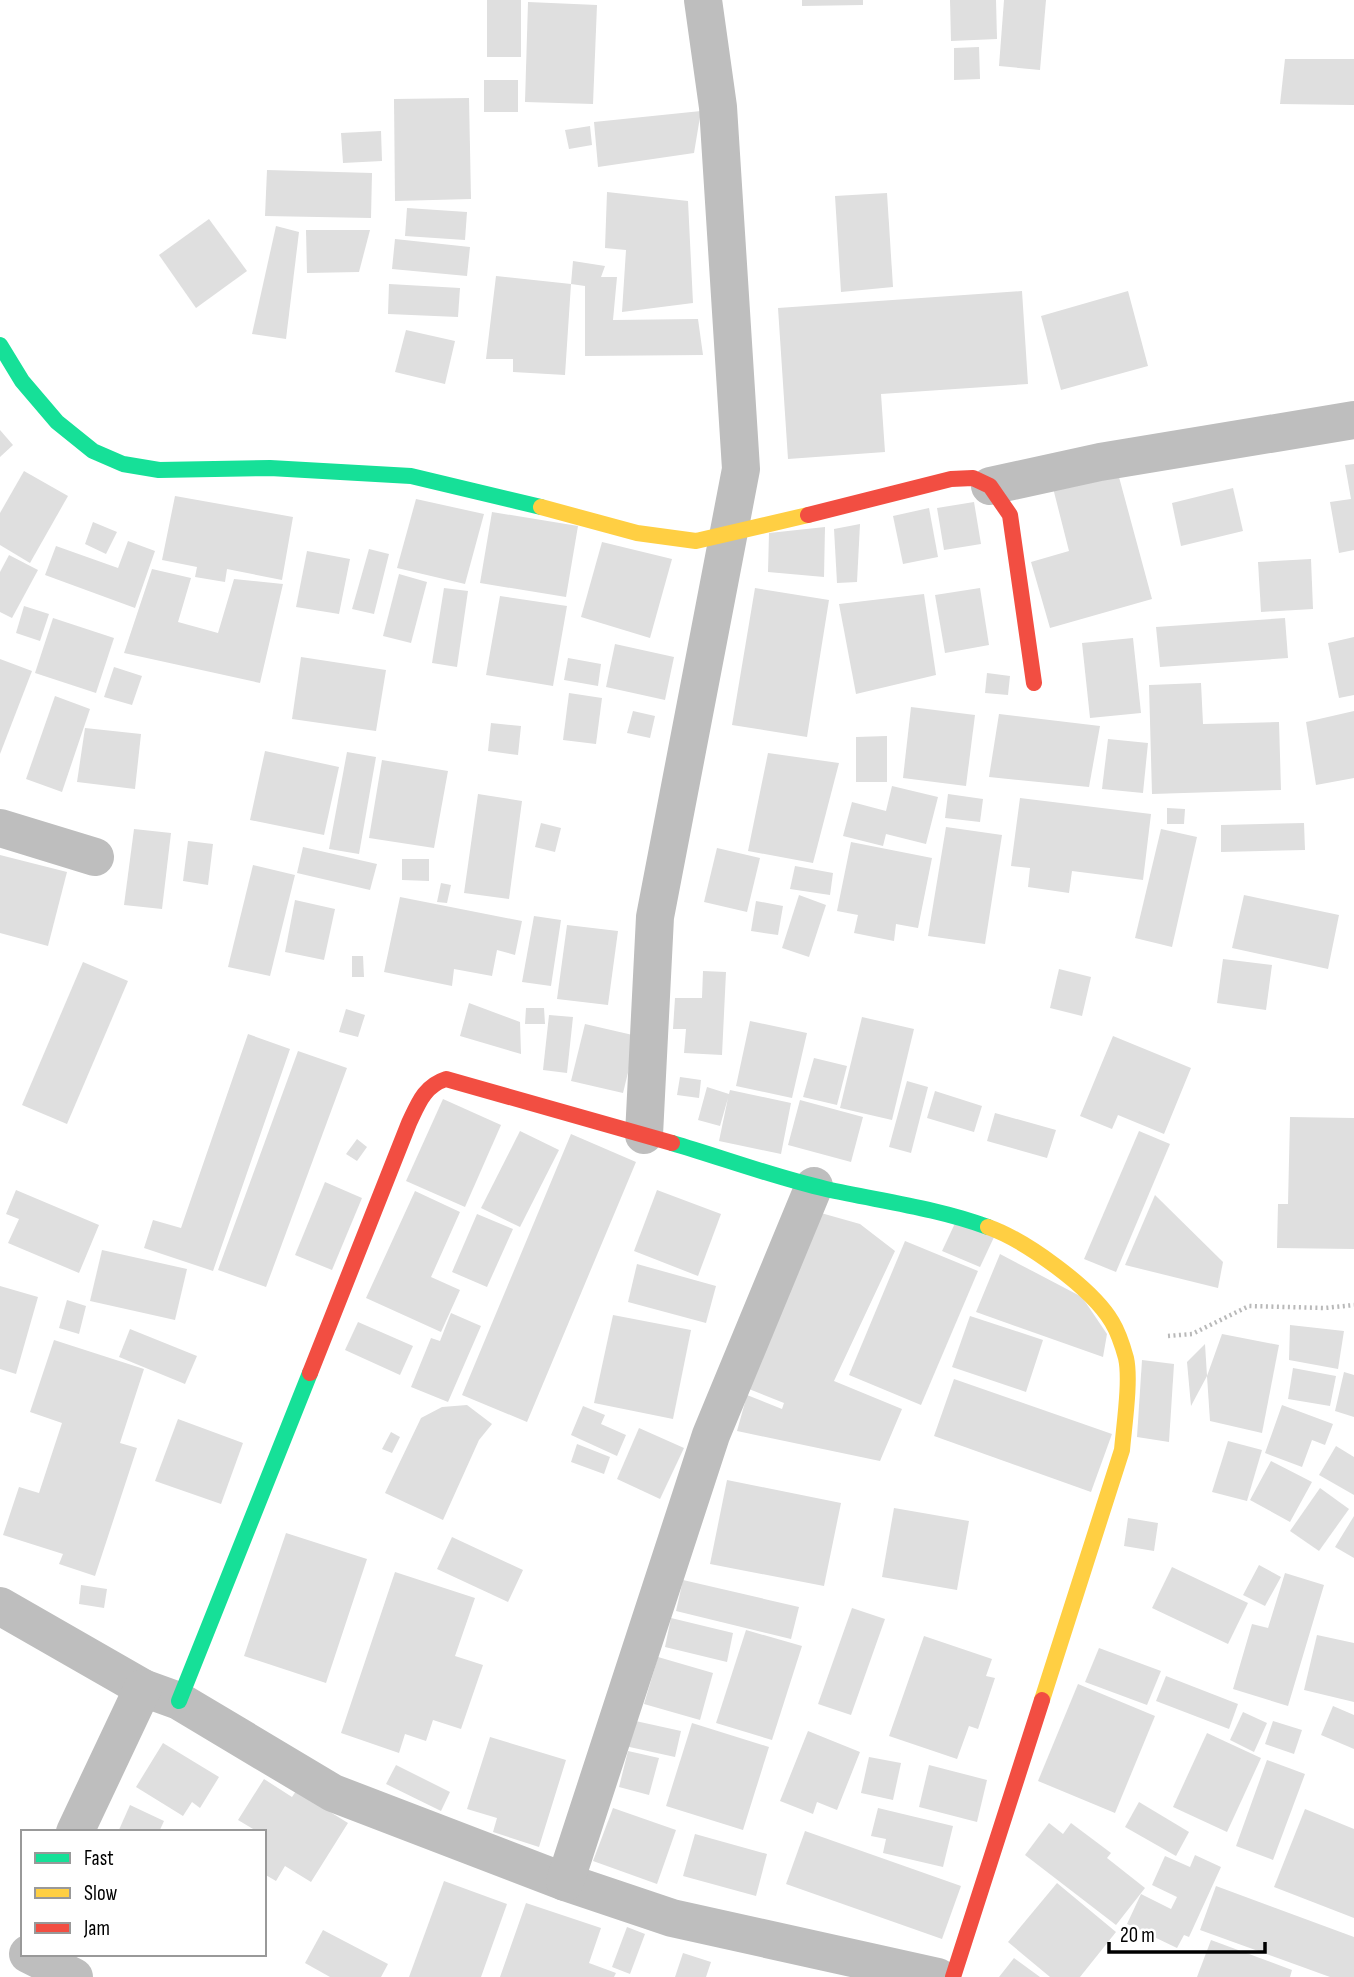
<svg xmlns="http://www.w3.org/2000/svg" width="1354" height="1977" font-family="'Sofia Sans Condensed',sans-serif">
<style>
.building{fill:#dfdfdf}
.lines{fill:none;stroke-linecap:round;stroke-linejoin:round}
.path{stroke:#b9b9b9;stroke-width:4.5;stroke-dasharray:2 3.5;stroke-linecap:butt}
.street{stroke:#bebebe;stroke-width:38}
.fast{stroke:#16e098;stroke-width:16}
.slow{stroke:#ffcf43;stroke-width:16}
.jam{stroke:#f24e42;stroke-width:16}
</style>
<rect width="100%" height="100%" fill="#fff"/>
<g class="building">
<rect x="487" y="0" width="34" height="57"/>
<polygon points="802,0 863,0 863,5 802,6"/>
<polygon points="950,0 996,0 997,39 951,41"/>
<polygon points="1004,0 1046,0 1040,70 999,66"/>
<polygon points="528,2 597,5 593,104 525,102"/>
<polygon points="979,47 980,79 954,80 954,48"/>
<polygon points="1285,59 1354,59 1354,105 1280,104"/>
<rect x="484" y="80" width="34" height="32"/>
<polygon points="469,98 471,199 395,201 394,99"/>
<polygon points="701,111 694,153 598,167 594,122"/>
<polygon points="590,126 592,145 569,149 565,130"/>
<polygon points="381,131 382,161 343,163 341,133"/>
<polygon points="267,170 372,173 371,218 265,216"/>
<polygon points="607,192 688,201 693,303 622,312 626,250 605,248"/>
<polygon points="887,193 893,287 841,292 835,196"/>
<polygon points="407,208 467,212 465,240 405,236"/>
<polygon points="209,219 247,271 196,308 159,255"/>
<polygon points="276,226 299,232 286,339 252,334"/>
<polygon points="306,230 370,230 359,272 307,273"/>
<polygon points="395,239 470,247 467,276 392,269"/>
<polygon points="573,261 605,266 601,277 617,277 613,320 698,319 703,355 585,356 585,286 571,284"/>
<polygon points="496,276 571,284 565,375 513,372 513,359 486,359"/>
<polygon points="389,284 460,288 458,317 388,314"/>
<polygon points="1022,291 1028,384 881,394 885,452 788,459 778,308"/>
<polygon points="1128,291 1148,366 1061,390 1041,316"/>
<polygon points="406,330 455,341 445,384 395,372"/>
<polygon points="0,430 13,445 0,457"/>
<polygon points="1354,464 1354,550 1339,553 1330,502 1351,499 1345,465"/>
<polygon points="1116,466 1152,599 1050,628 1031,562 1069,551 1052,484"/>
<polygon points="24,471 68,496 30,563 0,545 0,513"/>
<polygon points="1233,488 1243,531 1181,546 1172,503"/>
<polygon points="175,496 293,517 282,580 227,569 225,582 195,577 197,567 162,560"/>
<polygon points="416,499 484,514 465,584 397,568"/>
<polygon points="974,502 981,544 944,550 937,508"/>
<polygon points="929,508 938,557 903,564 893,516"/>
<polygon points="492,512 578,526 566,597 480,583"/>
<polygon points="93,522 117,532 106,554 85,544"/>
<polygon points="860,524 857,582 837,583 834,529"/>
<polygon points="825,527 824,577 768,572 769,533"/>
<polygon points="128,541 155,551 135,608 45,575 56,546 118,568"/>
<polygon points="602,542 672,559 650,638 581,617"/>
<polygon points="369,549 389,554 374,614 352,609"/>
<polygon points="307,551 350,559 339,614 296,607"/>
<polygon points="9,555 38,570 12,618 0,612 0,572"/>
<polygon points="1311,559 1313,609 1261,612 1258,562"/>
<polygon points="152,569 191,578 178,622 218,633 234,579 283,584 260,683 124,653"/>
<polygon points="399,574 427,582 411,643 383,636"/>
<polygon points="444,588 468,591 457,667 432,663"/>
<polygon points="755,588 829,600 807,737 732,725"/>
<polygon points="980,588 989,645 945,653 935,595"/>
<polygon points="924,594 936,675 856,694 839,604"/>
<polygon points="500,596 567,606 553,686 486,675"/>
<polygon points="24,606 49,614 40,641 16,633"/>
<polygon points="53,618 114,638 96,693 35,673"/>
<polygon points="1285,618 1288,658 1160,667 1156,627"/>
<polygon points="1354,637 1354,695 1339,698 1328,643"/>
<polygon points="1133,638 1141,713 1090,718 1082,643"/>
<polygon points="615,644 674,657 665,700 606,687"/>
<polygon points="301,657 386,670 376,731 292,719"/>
<polygon points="568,658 601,664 598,686 564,680"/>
<polygon points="0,659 32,671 0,754"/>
<polygon points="114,667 142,676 132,705 104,697"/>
<polygon points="987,673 1010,676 1008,695 985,693"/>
<polygon points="1201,683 1203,724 1279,722 1281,790 1152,794 1149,685"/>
<polygon points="569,693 602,698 596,744 563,740"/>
<polygon points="55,696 90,709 62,792 26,779"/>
<polygon points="911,707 975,715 966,786 903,778"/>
<polygon points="633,711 655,716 650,738 627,733"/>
<polygon points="1354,711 1354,778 1316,785 1306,722"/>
<polygon points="999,714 1100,726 1089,787 989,777"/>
<polygon points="491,723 521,726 518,755 488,751"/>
<polygon points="85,728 141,734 135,789 77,782"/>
<polygon points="887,736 887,782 856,782 856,737"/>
<polygon points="1108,739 1148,743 1143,793 1102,789"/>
<polygon points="265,751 339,767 324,835 250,820"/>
<polygon points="347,752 376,757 359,854 329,849"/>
<polygon points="768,753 839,763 813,863 748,851"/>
<polygon points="382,760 448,771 434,848 369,838"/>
<polygon points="892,786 938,797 926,844 886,834 883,846 843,836 852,802 886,811"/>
<polygon points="478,794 522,801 509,899 464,893"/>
<polygon points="948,794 983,799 980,822 945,818"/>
<polygon points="1020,798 1151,814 1143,880 1072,871 1069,893 1028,887 1030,868 1011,866"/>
<polygon points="1167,808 1185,809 1184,824 1167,824"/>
<polygon points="541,823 561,828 555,852 535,847"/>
<polygon points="1304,823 1305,850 1221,852 1221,825"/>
<polygon points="946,827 1002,835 985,944 928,936"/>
<polygon points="134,829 171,833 162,909 124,905"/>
<polygon points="1161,829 1197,837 1172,947 1135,938"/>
<polygon points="188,841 213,844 208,885 183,881"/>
<polygon points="851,842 932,858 918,928 896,924 894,941 854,933 858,915 837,911"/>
<polygon points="303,847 377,864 370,890 297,873"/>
<polygon points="717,848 760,858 747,912 704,902"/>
<polygon points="0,855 67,872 48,946 0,933"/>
<polygon points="402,859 429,859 429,881 402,880"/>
<polygon points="253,865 295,875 270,976 228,967"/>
<polygon points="795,866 833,873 830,895 790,889"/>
<polygon points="441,883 451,885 447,903 437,902"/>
<polygon points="799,895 826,905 809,957 782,948"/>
<polygon points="1244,895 1339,915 1328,969 1232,948"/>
<polygon points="400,897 522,921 515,955 497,950 492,976 454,969 452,986 384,972"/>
<polygon points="295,900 335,909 324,960 285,952"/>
<polygon points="756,901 783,906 778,935 751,931"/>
<polygon points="534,916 561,920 551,986 522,982"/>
<polygon points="567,925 618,931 608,1005 557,999"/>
<polygon points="352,956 363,956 364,977 352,977"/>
<polygon points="1223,959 1272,965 1266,1010 1217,1003"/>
<polygon points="83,962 128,981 67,1124 22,1105"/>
<polygon points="1059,969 1091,977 1082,1016 1050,1008"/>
<polygon points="703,971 726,972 722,1055 684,1053 686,1029 673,1029 675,998 702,998"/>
<polygon points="469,1003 520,1022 521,1054 460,1036"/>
<polygon points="526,1008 544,1008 545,1024 525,1024"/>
<polygon points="346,1009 365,1015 358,1037 339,1032"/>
<polygon points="549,1015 573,1017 567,1073 543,1070"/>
<polygon points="862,1017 914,1029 892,1120 840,1108"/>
<polygon points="750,1021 807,1033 792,1098 736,1086"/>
<polygon points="585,1024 637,1036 623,1093 571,1081"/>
<polygon points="248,1034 290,1049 213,1271 144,1248 153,1220 181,1228"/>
<polygon points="1113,1036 1191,1068 1164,1134 1118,1115 1112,1129 1080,1116"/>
<polygon points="298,1051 347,1068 266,1287 218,1270"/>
<polygon points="814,1058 847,1066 837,1105 803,1097"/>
<polygon points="680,1077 701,1080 699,1098 677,1095"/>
<polygon points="907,1081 928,1087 911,1153 889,1147"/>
<polygon points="707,1087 729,1094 730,1090 791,1103 781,1154 719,1141 728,1098 720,1126 698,1120"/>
<polygon points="935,1091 982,1106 974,1132 927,1118"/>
<polygon points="443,1099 501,1125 465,1207 406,1181"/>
<polygon points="800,1100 863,1117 851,1162 788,1145"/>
<polygon points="995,1113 1056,1130 1047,1158 987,1141"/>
<polygon points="1290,1117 1354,1118 1354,1249 1277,1248 1278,1204 1288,1204"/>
<polygon points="520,1131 559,1150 520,1227 481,1208"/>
<polygon points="1139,1131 1170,1144 1116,1272 1084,1259"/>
<polygon points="571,1134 636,1162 527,1422 462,1395"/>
<polygon points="357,1139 367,1147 357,1161 346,1154"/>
<polygon points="325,1182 362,1198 332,1270 295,1255"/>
<polygon points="16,1190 99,1225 79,1273 8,1243 19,1219 6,1214"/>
<polygon points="657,1190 721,1214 698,1276 634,1251"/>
<polygon points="415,1191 460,1212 431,1277 460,1290 441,1332 366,1298"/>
<polygon points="1155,1195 1223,1262 1218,1288 1125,1265"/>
<polygon points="821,1213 860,1224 895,1251 834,1381 902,1409 880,1461 737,1431 747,1395 782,1409 784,1403 749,1389"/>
<polygon points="477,1214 513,1229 487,1287 452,1272"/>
<polygon points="957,1219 995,1235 980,1267 942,1251"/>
<polygon points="905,1241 978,1271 921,1405 849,1375"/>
<polygon points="102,1250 187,1269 175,1320 90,1301"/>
<polygon points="1000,1254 1082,1297 1107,1334 1103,1357 976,1312"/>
<polygon points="637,1264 716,1286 706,1323 628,1302"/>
<polygon points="0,1286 38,1297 16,1374 0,1369"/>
<polygon points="67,1300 86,1306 79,1334 59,1328"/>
<polygon points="451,1313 481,1326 448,1402 411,1387 431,1338 440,1341"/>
<polygon points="613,1315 691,1330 673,1419 594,1403"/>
<polygon points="970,1316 1043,1340 1026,1392 952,1367"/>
<polygon points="358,1322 413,1346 400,1375 345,1350"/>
<polygon points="1290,1325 1344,1331 1338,1369 1289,1360"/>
<polygon points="130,1329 197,1356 185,1384 119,1357"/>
<polygon points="1222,1334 1279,1345 1262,1433 1210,1421 1207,1376"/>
<polygon points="54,1340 144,1369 120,1443 137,1448 95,1576 59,1564 63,1554 3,1535 19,1487 39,1493 62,1423 30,1412"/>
<polygon points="1205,1344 1207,1376 1191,1406 1187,1362"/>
<polygon points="1142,1360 1174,1364 1169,1442 1137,1437"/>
<polygon points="1293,1368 1336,1376 1330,1406 1288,1399"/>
<polygon points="1344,1372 1354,1375 1354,1417 1335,1411"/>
<polygon points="954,1379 1112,1434 1091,1492 934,1436"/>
<polygon points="467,1405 492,1424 479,1440 443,1520 385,1493 421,1418 442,1407"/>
<polygon points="1282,1405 1333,1424 1325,1445 1312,1440 1302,1467 1265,1453"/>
<polygon points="583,1406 605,1415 601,1424 626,1435 617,1456 571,1435"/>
<polygon points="178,1419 243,1443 221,1504 155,1481"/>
<polygon points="639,1428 684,1448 660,1499 617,1479"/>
<polygon points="391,1432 400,1437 392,1453 382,1449"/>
<polygon points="1228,1441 1262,1450 1247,1501 1212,1492"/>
<polygon points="577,1444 610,1457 604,1474 571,1462"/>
<polygon points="1336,1446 1354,1457 1354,1495 1319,1475"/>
<polygon points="1271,1461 1312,1482 1290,1522 1250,1500"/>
<polygon points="727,1480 841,1503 824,1586 710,1564"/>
<polygon points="1320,1488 1349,1509 1319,1551 1290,1531"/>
<polygon points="894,1508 969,1521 957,1590 882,1577"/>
<polygon points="1354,1516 1354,1558 1335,1547"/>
<polygon points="1128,1518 1158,1523 1154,1551 1124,1546"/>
<polygon points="286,1533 367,1559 326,1683 244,1656"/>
<polygon points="452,1537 523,1570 508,1602 437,1569"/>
<polygon points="1259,1565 1281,1577 1265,1606 1243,1595"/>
<polygon points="1172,1567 1248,1603 1228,1644 1152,1608"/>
<polygon points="395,1572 475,1598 455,1656 483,1665 461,1729 433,1720 426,1741 405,1734 399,1753 341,1733"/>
<polygon points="1285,1573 1324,1585 1288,1706 1233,1689 1252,1624 1268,1628"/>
<polygon points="683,1580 799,1607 791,1639 676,1611"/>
<polygon points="81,1585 107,1589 104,1608 79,1604"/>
<polygon points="852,1608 885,1619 851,1715 818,1704"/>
<polygon points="671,1618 733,1633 727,1662 665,1647"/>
<polygon points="746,1630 802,1646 772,1740 716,1723"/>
<polygon points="1317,1635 1354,1643 1354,1702 1304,1690"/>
<polygon points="924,1636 992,1659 986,1676 995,1678 978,1729 969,1726 957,1759 889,1736"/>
<polygon points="1099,1648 1161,1671 1147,1705 1085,1682"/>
<polygon points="658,1657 713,1673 700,1720 644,1704"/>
<polygon points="1166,1676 1238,1704 1229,1729 1156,1701"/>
<polygon points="1078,1684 1155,1716 1115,1813 1038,1781"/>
<polygon points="1333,1706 1354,1715 1354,1749 1321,1735"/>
<polygon points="1243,1712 1267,1723 1254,1752 1230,1740"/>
<polygon points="631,1720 681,1731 675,1757 625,1746"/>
<polygon points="1273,1721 1302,1730 1294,1754 1265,1744"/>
<polygon points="692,1723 769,1747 743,1830 666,1806"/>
<polygon points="808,1731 860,1752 837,1810 817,1802 813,1814 780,1801"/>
<polygon points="1207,1733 1261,1758 1227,1832 1173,1807"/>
<polygon points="490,1737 566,1760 539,1847 493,1832 497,1818 467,1809"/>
<polygon points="163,1743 219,1777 200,1808 192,1802 183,1816 136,1787"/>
<polygon points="628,1751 659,1758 649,1795 619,1787"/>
<polygon points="869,1757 901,1763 893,1800 861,1793"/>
<polygon points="1267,1760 1305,1774 1273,1860 1236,1846"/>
<polygon points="396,1765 450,1792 441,1811 386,1784"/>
<polygon points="929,1765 987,1780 977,1822 919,1807"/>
<polygon points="264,1779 292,1797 296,1791 348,1823 311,1882 285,1866 276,1881 264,1874 264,1832 258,1832 238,1820"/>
<polygon points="1139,1802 1189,1832 1176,1856 1125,1827"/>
<polygon points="130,1805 164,1821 159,1832 118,1832"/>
<polygon points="613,1808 676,1830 657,1884 593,1861"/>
<polygon points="878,1808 953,1826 943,1867 883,1853 886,1839 871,1836"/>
<polygon points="1305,1809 1354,1829 1354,1918 1274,1887"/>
<polygon points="1049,1823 1063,1834 1071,1823 1111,1853 1107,1858 1145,1888 1116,1925 1025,1855"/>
<polygon points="805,1831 961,1886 942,1939 786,1884"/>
<polygon points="695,1834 767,1854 756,1896 683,1876"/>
<polygon points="1195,1855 1221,1867 1189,1937 1184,1935 1177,1948 1127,1924 1141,1894 1171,1909 1177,1897 1152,1885 1165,1856 1190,1867"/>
<polygon points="444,1881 507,1904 481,1977 409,1977"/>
<polygon points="1057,1883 1116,1932 1080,1977 1050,1977 1008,1942"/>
<polygon points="1216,1886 1354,1937 1354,1977 1330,1977 1200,1930"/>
<polygon points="526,1903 601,1928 589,1963 616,1973 614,1977 500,1977"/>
<polygon points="627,1927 645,1934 630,1974 612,1967"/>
<polygon points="323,1930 388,1964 381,1977 330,1977 305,1963"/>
<polygon points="1211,1940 1292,1970 1290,1977 1197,1977"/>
<polygon points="683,1953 711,1962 706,1977 675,1977"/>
<polygon points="1014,1958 1040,1977 999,1977"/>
</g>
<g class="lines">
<polyline class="path" points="1168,1336 1192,1334 1249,1306 1325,1308 1354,1305"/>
<g class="street">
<polyline points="990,486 1100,462 1354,420"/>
<polyline points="0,828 95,857"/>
<polyline points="644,1135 655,917 741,469 718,107 703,0"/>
<polyline points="0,1606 143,1688 179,1701 333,1793 565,1882 672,1918 938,1977"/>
<polyline points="75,1832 143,1688"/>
<polyline points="565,1882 711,1435 814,1186"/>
<polyline points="28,1954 74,1977"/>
</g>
<g class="fast">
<polyline points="0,345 22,381 57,422 93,451 123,464 159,470 270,468 411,476 541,507"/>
<path d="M 672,1143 C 723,1158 774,1177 826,1189 C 880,1201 937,1208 988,1227"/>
<polyline points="179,1701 310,1373"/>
</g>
<g class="slow">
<polyline points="541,507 637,533 696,541 808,515"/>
<path d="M 988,1227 C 1025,1240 1092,1288 1112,1322 C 1118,1332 1123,1347 1126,1358 C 1131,1380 1124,1426 1122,1450 L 1042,1700"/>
</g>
<g class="jam">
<polyline points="808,515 951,479 973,478 990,486 1010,515 1034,683"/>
<path d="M 310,1373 L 409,1123 C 418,1104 424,1086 446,1079 L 672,1143"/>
<polyline points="953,1977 1042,1700"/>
</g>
</g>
<rect x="21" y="1830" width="245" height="126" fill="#ffffff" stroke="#999999" stroke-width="2"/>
<rect x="35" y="1853" width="35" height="10" fill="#16e098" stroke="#999999" stroke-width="2"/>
<text x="84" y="1865" font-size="21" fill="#000000">Fast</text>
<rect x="35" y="1888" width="35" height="10" fill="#ffcf43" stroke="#999999" stroke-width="2"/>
<text x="84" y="1900" font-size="21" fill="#000000">Slow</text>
<rect x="35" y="1923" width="35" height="10" fill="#f24e42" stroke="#999999" stroke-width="2"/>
<text x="84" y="1935" font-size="21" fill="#000000">Jam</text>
<path d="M1109 1942v10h156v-10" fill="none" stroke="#000000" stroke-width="3.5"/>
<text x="1120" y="1942" font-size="21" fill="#000000" stroke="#ffffff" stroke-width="5" paint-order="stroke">20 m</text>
</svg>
